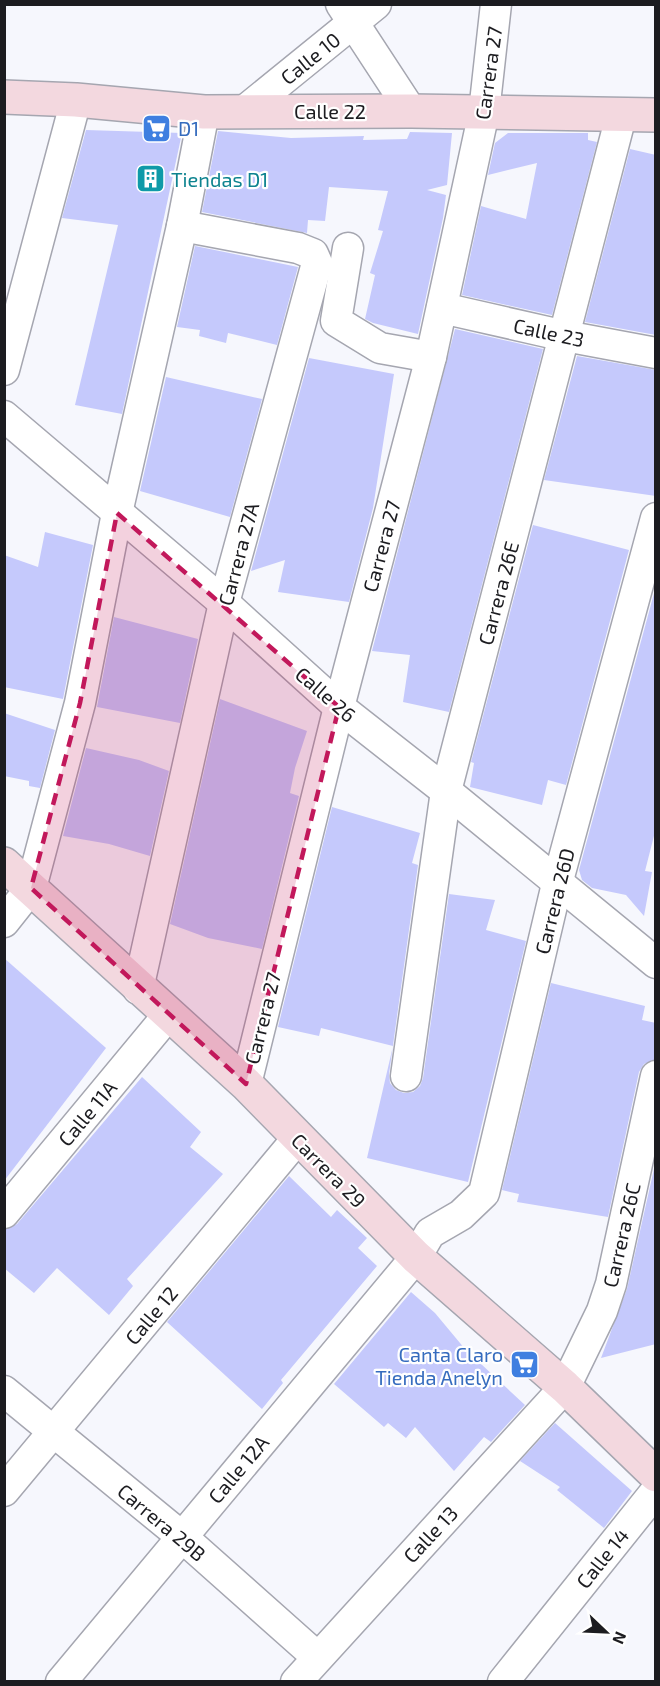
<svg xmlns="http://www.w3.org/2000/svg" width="660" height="1686" font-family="'Exo 2',sans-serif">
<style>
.building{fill:#c5c9fc}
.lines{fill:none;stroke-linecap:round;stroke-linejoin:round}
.street-casing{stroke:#a5a6b0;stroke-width:33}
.secondary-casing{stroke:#a5a6b0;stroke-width:36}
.street{stroke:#fff;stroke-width:30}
.secondary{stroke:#f3d8df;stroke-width:33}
.marked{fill:#c2185b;fill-opacity:0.2;stroke:#c2185b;stroke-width:4.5;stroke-dasharray:12 8;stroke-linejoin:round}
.labels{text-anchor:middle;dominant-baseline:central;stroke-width:4.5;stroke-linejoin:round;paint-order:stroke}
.street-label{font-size:20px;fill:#1c1c20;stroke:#fff}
.shop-label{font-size:20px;fill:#366cbe;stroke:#fff;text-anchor:start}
.culture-label{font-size:20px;fill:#0d838f;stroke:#fff;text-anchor:start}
</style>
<rect width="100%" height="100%" fill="#f6f7fd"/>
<g class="building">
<polygon points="86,130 182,133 122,414 75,405 118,225 62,218"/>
<polygon points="218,131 291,138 364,136 363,140 407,139 410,132 452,133 447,185 427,190 446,195 443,218 418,334 373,323 365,319 375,275 370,273 383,231 378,230 388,191 329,187 325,221 308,220 307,233 202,212"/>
<polygon points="508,133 588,133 588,140 597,142 552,315 462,295 481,206 526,219 537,163 488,175 495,143"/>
<polygon points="630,149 656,155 656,335 585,322"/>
<polygon points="195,246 298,267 277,345 228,333 226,343 199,336 200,330 177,327"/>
<polygon points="455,329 543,349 449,712 403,702 410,655 372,651"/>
<polygon points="577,356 656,370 656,496 544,480"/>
<polygon points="309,358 394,374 373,508 349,602 278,592 285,560 251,571"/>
<polygon points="166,377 262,399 230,517 140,491"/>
<polygon points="533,525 629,550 566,785 548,780 542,805 470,787 474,763 471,762"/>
<polygon points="45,532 93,545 63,699 4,687 4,555 38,567"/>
<polygon points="656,586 656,828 645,871 652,872 644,916 626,895 592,888 582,880 579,870"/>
<polygon points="114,617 198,639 180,723 97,707"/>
<polygon points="220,699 307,731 295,768 290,793 299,796 262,949 208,938 170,924"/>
<polygon points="4,713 55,730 40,788 29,786 29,781 4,776"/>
<polygon points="86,748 139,760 169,771 150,856 109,844 63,836"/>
<polygon points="332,807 420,833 412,863 418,865 389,1074 390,1083 396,1090 404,1093 413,1092 420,1086 423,1078 449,894 495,900 486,930 526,941 468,1182 367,1158 393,1046 321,1028 319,1036 278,1027"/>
<polygon points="4,958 106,1048 4,1181"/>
<polygon points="551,983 645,1006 642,1020 656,1023 656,1059 644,1064 639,1072 608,1217 517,1202 519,1194 502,1190"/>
<polygon points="142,1077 201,1132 190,1147 223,1174 127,1279 133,1286 109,1315 57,1268 34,1293 4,1268 4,1230 17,1224"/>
<polygon points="656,1160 656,1344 601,1358 627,1289"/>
<polygon points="289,1176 331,1217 337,1210 367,1238 358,1248 377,1266 281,1380 283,1383 262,1409 167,1322"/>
<polygon points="411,1292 435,1313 465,1349 525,1405 491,1442 484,1437 454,1471 415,1427 406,1438 388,1423 384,1427 334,1384"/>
<polygon points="555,1423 632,1491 604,1528 557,1490 560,1487 520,1461"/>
</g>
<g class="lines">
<defs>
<g id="street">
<polyline points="341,4 411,111"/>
<polyline points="243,112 376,4"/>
<polyline points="348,248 336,321 380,348 431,357"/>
<polyline points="442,308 565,336 656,353"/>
<polyline points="4,370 76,100"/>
<polyline points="4,416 224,603 339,707 446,791 656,963"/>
<polyline points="4,922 31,888 80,703 117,513 182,226 204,112"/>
<polyline points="138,989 224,603 317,263 313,254 298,248 182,226"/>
<polyline points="406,1076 446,791 621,116"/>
<polyline points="246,1084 339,707 431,357 484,112 496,4"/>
<polyline points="4,1213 169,1014"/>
<polyline points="4,1391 181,1536 316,1656"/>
<polyline points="4,1491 297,1139"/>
<polyline points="61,1682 416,1257 430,1233 461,1215 484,1193 557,884 656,518"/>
<polyline points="296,1682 565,1387 602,1311 611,1284 656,1076"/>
<polyline points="503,1682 656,1491"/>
</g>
<g id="secondary">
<polyline points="4,97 76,100 204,112 411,111 656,115"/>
<polyline points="4,864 246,1084 416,1257 565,1387 656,1475"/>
</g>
</defs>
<use href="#street" class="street-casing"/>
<use href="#secondary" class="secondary-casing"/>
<use href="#street" class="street"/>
<use href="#secondary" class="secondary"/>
</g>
<path class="marked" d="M 117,513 L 339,707 L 246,1084 L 31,888 L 80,703 Z"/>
<defs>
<symbol id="supermarket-square" viewBox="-11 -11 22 22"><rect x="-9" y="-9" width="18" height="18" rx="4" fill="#3f7fe0" stroke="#fff"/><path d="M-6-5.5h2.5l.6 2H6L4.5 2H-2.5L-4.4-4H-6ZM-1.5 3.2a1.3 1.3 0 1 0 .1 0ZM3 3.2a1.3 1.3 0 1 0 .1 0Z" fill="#fff"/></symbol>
<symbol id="building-square" viewBox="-11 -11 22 22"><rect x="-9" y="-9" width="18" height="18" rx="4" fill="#0f9aa8" stroke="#fff"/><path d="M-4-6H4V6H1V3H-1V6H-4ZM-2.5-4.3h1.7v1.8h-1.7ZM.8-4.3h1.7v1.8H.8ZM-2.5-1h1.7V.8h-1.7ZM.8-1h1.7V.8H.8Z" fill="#fff"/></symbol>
</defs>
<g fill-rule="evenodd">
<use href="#supermarket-square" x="140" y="112" width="33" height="33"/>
<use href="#building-square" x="134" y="162" width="33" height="33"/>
<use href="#supermarket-square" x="508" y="1348" width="33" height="33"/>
</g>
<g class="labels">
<g class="street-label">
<text transform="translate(310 58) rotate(-39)">Calle 10</text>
<text transform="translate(488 73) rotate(-82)">Carrera 27</text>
<text x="330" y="111">Calle 22</text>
<text transform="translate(549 332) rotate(12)">Calle 23</text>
<text transform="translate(381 546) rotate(-75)">Carrera 27</text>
<text transform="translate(238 554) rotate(-75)">Carrera 27A</text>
<text transform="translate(498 593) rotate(-75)">Carrera 26E</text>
<text transform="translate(326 694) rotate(41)">Calle 26</text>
<text transform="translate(554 901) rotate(-76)">Carrera 26D</text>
<text transform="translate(262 1018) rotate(-76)">Carrera 27</text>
<text transform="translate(87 1113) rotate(-50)">Calle 11A</text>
<text transform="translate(329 1170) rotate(45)">Carrera 29</text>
<text transform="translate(621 1235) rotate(-77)">Carrera 26C</text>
<text transform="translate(151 1315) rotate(-50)">Calle 12</text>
<text transform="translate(238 1469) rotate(-50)">Calle 12A</text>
<text transform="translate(162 1522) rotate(40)">Carrera 29B</text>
<text transform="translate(430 1534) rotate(-47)">Calle 13</text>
<text transform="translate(602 1558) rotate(-51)">Calle 14</text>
</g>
<g class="shop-label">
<text x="178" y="128">D1</text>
<text x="503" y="1354" text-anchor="end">Canta Claro<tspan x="503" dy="23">Tienda Anelyn</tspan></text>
</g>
<g class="culture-label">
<text x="171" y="179">Tiendas D1</text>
</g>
</g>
<rect width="660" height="1686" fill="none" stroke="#1c1c20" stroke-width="12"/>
<g transform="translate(606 1632) rotate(113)" stroke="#ffffff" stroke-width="4.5" paint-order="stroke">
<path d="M0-4.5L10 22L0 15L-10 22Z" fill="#1c1c20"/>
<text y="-9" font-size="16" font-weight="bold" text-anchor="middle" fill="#1c1c20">N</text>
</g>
</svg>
